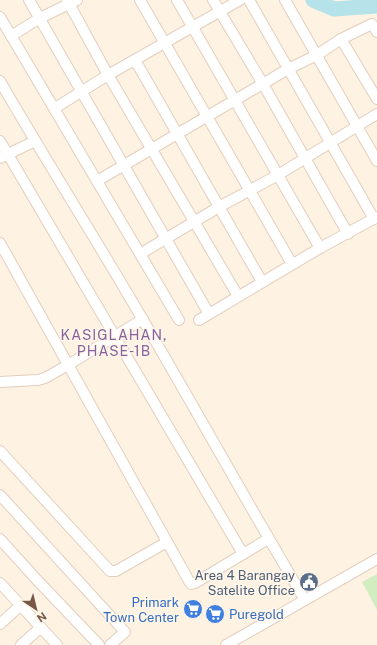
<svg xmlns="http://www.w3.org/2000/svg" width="377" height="645" font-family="'Public Sans',sans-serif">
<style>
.green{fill:#d2edbf}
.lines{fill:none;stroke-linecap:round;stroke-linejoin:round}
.river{stroke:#b5e3e9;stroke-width:15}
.minor-casing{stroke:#e3cebd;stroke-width:12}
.minor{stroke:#fff;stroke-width:10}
.labels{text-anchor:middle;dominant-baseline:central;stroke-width:3;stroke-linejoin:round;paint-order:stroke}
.service-label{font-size:13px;fill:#4e5e75;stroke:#fff6ea;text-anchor:end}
.shop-label{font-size:13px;fill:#366cbe;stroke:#fff6ea;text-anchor:end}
.neighbourhood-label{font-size:14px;letter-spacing:1px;fill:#87619c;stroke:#fff6ea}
</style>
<rect width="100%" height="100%" fill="#fef2e2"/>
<polygon class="green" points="377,574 377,610 362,582"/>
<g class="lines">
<polyline class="river" points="313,0 334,9 377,6"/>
<defs>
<g id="minor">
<polyline points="29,0 209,314"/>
<polyline points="67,0 108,75 238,296"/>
<polyline points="140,0 292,264"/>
<polyline points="177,0 320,248"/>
<polyline points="213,0 263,84 348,234"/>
<polyline points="249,0 374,219"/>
<polyline points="285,0 377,161"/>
<polyline points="0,17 179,320"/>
<polyline points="11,36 40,18 77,0"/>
<polyline points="341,39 377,99"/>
<polyline points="135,60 262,282"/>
<path d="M 0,81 C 46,161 96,239 143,320 C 198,413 250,508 305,600"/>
<polyline points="55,108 108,75 240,0"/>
<polyline points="0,141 243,554"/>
<polyline points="0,158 35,141"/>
<polyline points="97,181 288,69 317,55 341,39 372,24 377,32"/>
<polyline points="0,243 189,581 191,584 195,583 268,539"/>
<polyline points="140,254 219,207 278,175 377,114"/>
<polyline points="199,320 320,248 377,217"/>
<polyline points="0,382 38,380 45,378 68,365 143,319"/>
<polyline points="0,451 110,571 116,571 167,542"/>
<polyline points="0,495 125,632 110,645"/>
<polyline points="0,539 37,580 99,645"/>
<polyline points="0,583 57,645"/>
<polyline points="0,624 21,605"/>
<polyline points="21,645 41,627"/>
<polyline points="226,645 377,559"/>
</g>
</defs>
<use href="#minor" class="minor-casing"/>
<use href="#minor" class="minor"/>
</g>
<defs>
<symbol id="civic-disc" viewBox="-11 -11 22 22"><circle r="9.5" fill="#5c6f8a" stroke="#fff6ea"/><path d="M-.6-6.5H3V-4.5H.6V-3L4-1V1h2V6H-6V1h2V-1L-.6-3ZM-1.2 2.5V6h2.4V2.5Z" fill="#fff"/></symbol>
<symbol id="supermarket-disc" viewBox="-11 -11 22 22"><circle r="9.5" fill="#3f7fe0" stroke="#fff6ea"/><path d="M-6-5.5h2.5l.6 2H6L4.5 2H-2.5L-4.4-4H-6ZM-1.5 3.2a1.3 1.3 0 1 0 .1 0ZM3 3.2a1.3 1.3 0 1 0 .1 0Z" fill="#fff"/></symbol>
</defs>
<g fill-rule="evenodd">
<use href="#civic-disc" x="298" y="571" width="22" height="22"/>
<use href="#supermarket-disc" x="182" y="598" width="22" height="22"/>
<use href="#supermarket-disc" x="204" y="603" width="22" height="22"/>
</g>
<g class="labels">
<g class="service-label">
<text x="295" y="575">Area 4 Barangay<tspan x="295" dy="15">Satelite Office</tspan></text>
</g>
<g class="shop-label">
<text x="179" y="602">Primark<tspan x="179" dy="15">Town Center</tspan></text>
<text x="229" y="614" text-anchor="start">Puregold</text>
</g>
<g class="neighbourhood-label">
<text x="114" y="335">KASIGLAHAN,<tspan x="114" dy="16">PHASE-1B</tspan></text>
</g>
</g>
<g transform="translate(36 609) rotate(145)" stroke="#fff6ea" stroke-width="3" paint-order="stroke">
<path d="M0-3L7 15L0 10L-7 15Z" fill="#785746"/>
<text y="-6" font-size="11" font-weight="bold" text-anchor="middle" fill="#785746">N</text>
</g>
</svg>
